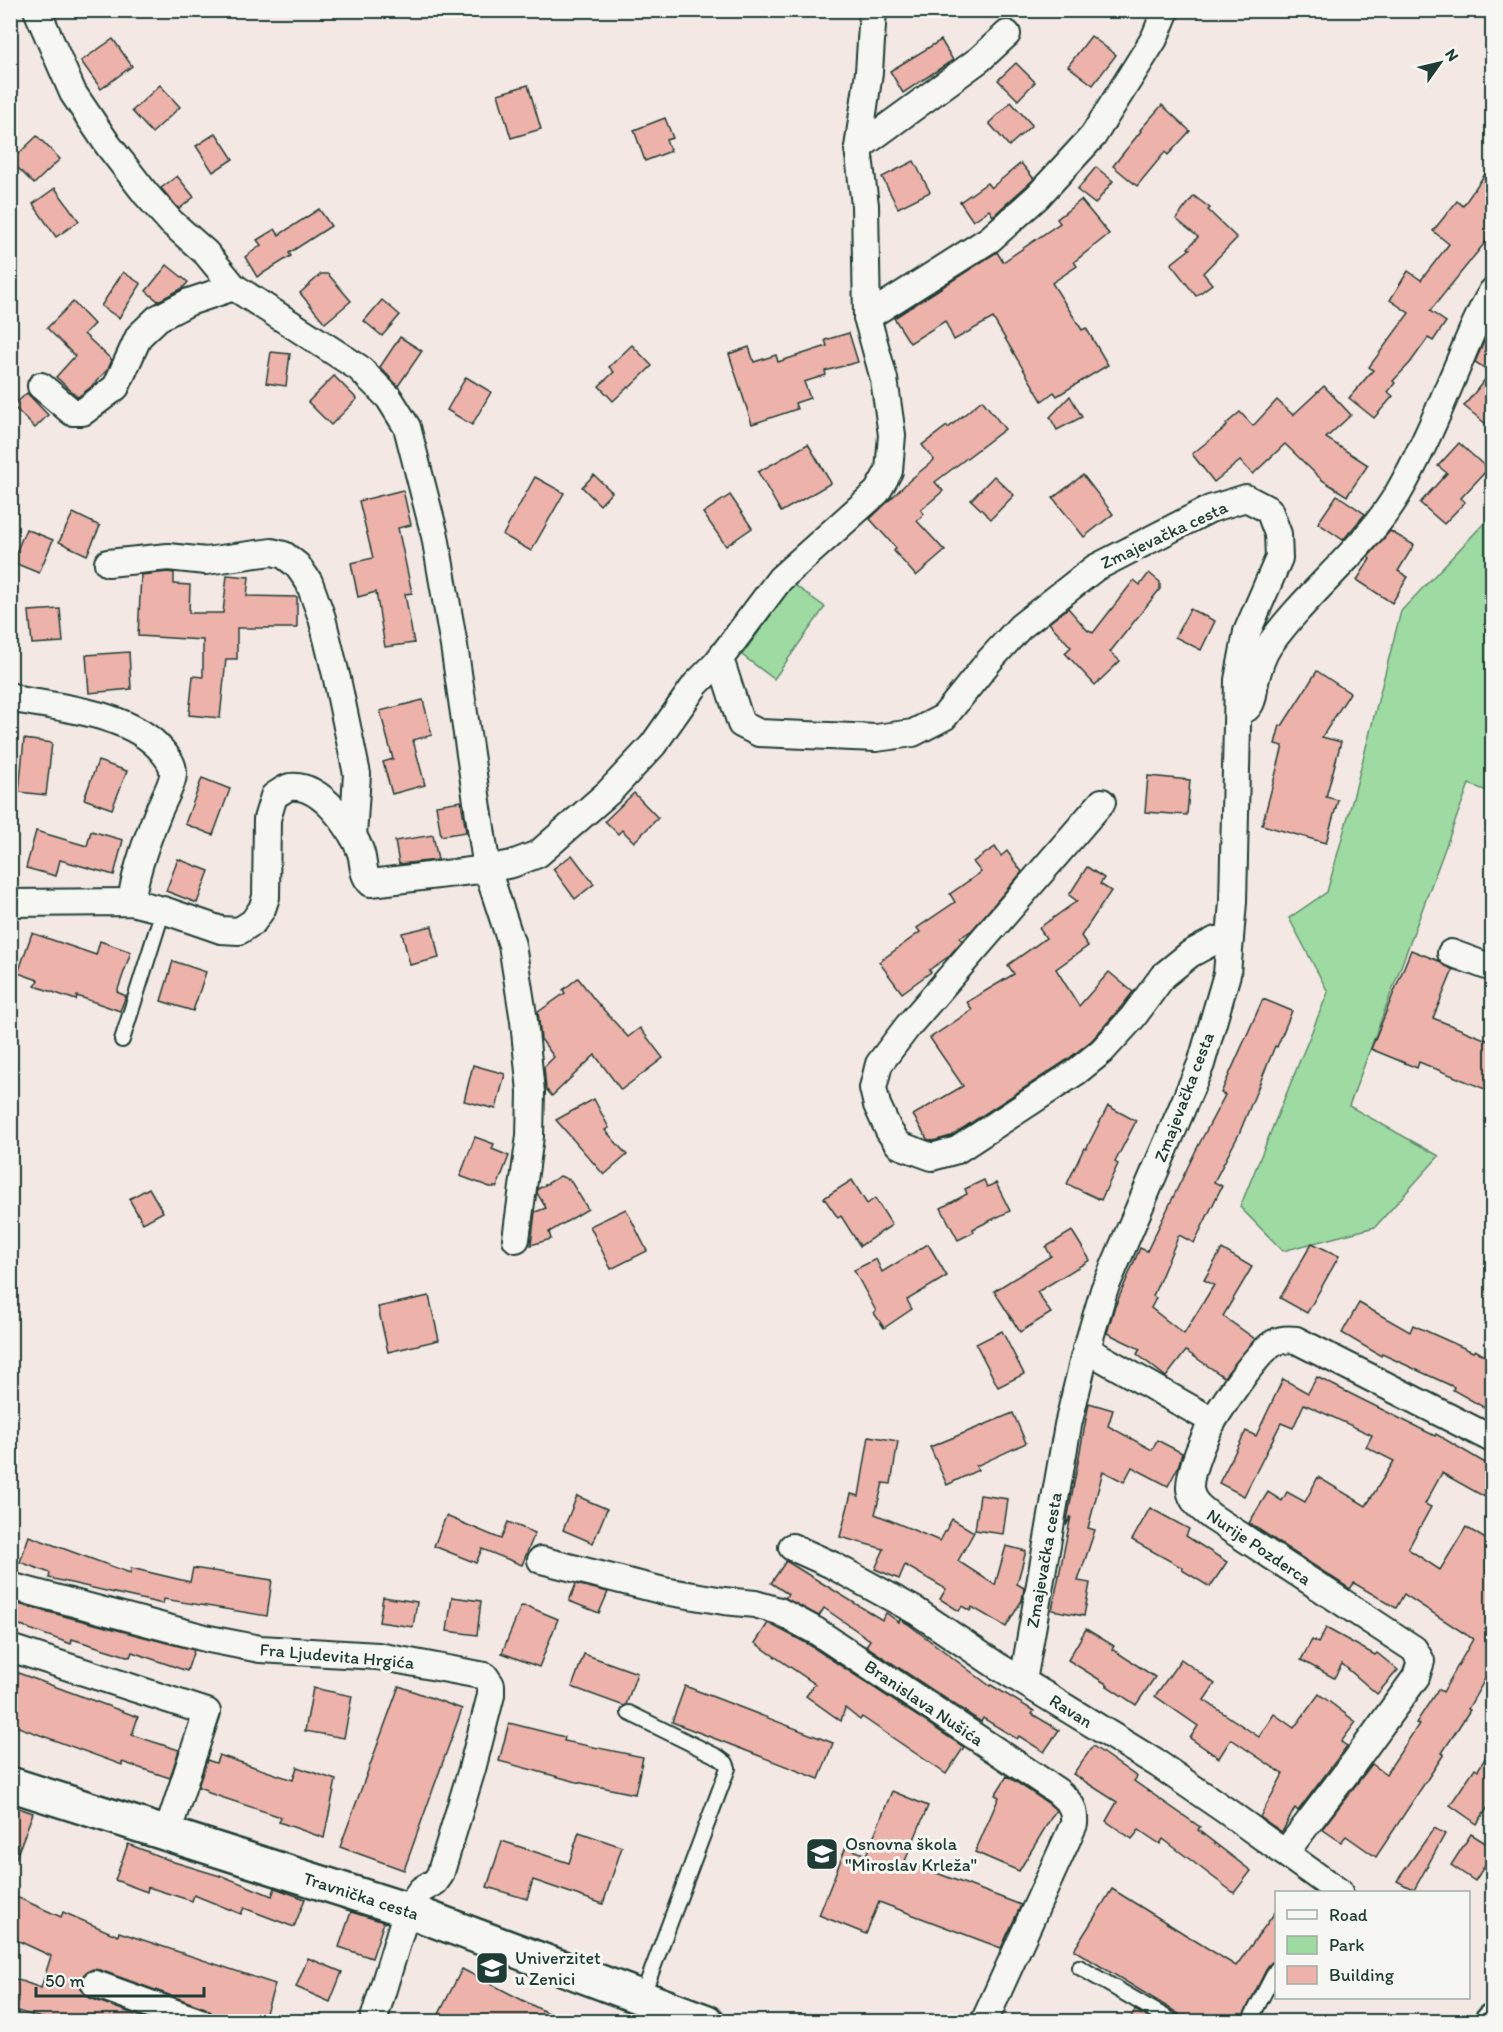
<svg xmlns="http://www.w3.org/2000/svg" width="1503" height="2032" font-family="Itim,sans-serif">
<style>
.green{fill:#9edba3;stroke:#5e8c6c;stroke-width:1.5}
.building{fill:#edb2aa;stroke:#1f3d34;stroke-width:1.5}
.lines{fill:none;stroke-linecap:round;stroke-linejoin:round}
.service-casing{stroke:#1f3d34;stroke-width:18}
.minor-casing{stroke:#1f3d34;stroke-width:30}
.secondary-casing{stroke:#1f3d34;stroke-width:38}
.service{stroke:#f6f6f2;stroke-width:14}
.minor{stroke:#f6f6f2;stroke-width:26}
.secondary{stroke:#f6f6f2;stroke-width:33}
.labels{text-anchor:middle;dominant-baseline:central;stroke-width:6;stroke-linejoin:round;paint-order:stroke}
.street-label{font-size:18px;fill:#1f3d34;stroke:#f6f6f2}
.poi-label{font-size:18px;fill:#1f3d34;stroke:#f6f6f2;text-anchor:start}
</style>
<rect width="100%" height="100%" fill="#f4e8e4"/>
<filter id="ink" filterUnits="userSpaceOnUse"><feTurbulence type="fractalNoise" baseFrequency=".0167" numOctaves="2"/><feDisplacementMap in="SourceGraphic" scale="12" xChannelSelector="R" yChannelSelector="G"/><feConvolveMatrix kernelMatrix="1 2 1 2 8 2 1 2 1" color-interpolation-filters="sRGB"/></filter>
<g filter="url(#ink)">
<g class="green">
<polygon points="1492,515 1492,793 1469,784 1349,1106 1439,1156 1375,1227 1283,1251 1240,1207 1328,992 1289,918 1327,892 1352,802 1401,611"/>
<polygon points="793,584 825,607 774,679 742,655"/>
</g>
<g class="building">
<polygon points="1091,36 1116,55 1093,85 1068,66"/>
<polygon points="113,39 132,66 101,89 81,61"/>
<polygon points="941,40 953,60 903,93 890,71"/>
<polygon points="1016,63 1035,82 1018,100 998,80"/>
<polygon points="160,85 180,107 152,133 132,111"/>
<polygon points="528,85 541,129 511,138 498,94"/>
<polygon points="1011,102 1032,125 1009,146 989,123"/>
<polygon points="1162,105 1190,131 1168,155 1165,152 1137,186 1113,166 1141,131 1140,130"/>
<polygon points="665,118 673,138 666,140 671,151 645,161 634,130"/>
<polygon points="216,133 233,159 213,172 196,146"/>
<polygon points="37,136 60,159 34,184 11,161"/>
<polygon points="914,161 930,192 898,208 882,177"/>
<polygon points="1021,163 1034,179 993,216 989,210 973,221 960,202 987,183 991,188"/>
<polygon points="1492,164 1492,234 1430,311 1446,322 1433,341 1428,338 1410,363 1393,381 1395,383 1388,392 1393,396 1374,418 1349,398 1373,370 1369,367 1409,313 1390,300 1408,271 1421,280 1449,244 1433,231 1457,201 1463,206"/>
<polygon points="1096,167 1113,181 1095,204 1077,190"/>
<polygon points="177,176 194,197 179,209 161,188"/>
<polygon points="55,188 79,221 56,237 33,204"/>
<polygon points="1194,196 1210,208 1208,210 1237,238 1203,273 1212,284 1196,296 1171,264 1190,249 1188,248 1198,237 1176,219"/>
<polygon points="1081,200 1109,234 1074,262 1077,266 1052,283 1082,330 1086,328 1108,365 1057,396 1054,392 1042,401 993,318 954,340 945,321 910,343 894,318 997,252 1003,262 1060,223 1057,219"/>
<polygon points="319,209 331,226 289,253 291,256 257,277 245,257 261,245 257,240 275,229 279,235"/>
<polygon points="167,265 188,282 183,288 158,301 146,291"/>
<polygon points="123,272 141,284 119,318 101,306"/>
<polygon points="321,274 328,274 351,301 325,323 300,293"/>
<polygon points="382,300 400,315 382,336 364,321"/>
<polygon points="73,302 94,324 84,334 112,360 108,369 91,387 78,397 56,377 75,356 47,328"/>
<polygon points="849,333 858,362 825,371 826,375 804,382 810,398 795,403 797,409 752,424 729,354 749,347 754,362 776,355 778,362 827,346 825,340"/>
<polygon points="400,337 422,351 398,386 380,367"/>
<polygon points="1486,337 1492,341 1492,429 1464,406 1491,372 1475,362"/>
<polygon points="632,345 652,366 629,388 628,387 613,401 599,386 614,372 609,367"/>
<polygon points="271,352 290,354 286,386 266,383"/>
<polygon points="334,376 357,399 331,425 308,402"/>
<polygon points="466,377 491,392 472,425 447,410"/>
<polygon points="1324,386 1351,415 1326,438 1368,465 1347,496 1322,480 1285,444 1253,474 1240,461 1214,482 1192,454 1227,426 1226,424 1240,412 1253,426 1277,400 1293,415"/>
<polygon points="27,393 48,415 35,428 13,406"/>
<polygon points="1070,396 1082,417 1057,430 1050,417"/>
<polygon points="982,400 1005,429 935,482 943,491 921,510 924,514 917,521 945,551 916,576 894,551 896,548 870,519 910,480 934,460 922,445 947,426 948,428"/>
<polygon points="1459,443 1488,469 1461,498 1465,502 1444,524 1420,503 1447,473 1438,466"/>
<polygon points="808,444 831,483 781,512 758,472"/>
<polygon points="594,475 612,492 600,505 582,487"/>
<polygon points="1083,475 1113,514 1084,537 1053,498"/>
<polygon points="994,476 1014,495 991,519 971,500"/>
<polygon points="535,477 564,493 531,551 503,535"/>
<polygon points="403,490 411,525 398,528 412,593 405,594 414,643 385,647 376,592 358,597 351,563 373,558 359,501"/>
<polygon points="730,495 752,528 726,546 703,513"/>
<polygon points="1337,495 1365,514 1343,540 1318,523"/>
<polygon points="73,513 100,526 87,555 59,542"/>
<polygon points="26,529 53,540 39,573 12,562"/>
<polygon points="1390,531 1414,545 1398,571 1408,577 1392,603 1357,580 1370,559 1368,557"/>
<polygon points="168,572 174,573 174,584 190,585 189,613 223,613 227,575 249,577 247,596 297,597 297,628 237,628 237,659 226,659 220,718 189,715 193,676 203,677 203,640 138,636 141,575"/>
<polygon points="1149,573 1160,582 1160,589 1110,652 1120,661 1095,685 1065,653 1071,647 1049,623 1068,608 1088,631 1089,630 1093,633 1134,580 1140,585"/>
<polygon points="60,609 63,642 32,644 29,611"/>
<polygon points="1190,609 1215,621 1201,650 1175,637"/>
<polygon points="129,652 131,689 89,693 86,655"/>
<polygon points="1317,671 1350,693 1322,737 1341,742 1326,797 1338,800 1326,843 1262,825 1283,746 1275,744 1280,725 1282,726"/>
<polygon points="423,700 432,735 413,740 425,785 392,794 383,762 393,759 380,711"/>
<polygon points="24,739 52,743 46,795 19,792"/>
<polygon points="98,761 127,771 112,809 84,799"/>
<polygon points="1148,776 1190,780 1187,815 1145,812"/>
<polygon points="202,778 230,789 213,835 185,824"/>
<polygon points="634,793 658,818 634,842 622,830 618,834 605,821"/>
<polygon points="461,801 466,832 441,836 436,805"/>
<polygon points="36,831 87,846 91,831 123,840 114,875 60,860 56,876 26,868"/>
<polygon points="433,835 438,860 399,864 395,841"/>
<polygon points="995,847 1001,856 1007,851 1022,872 972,930 960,938 962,941 948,957 929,970 931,972 902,993 879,962 920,932 917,928 955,902 950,894 981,872 973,862"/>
<polygon points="572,855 594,884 575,899 553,869"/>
<polygon points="178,859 209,871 197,903 166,891"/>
<polygon points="1087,867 1104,878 1100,884 1111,891 1081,936 1088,946 1056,969 1079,1006 1109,972 1133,992 1121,1007 1092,1040 1067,1060 951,1136 933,1141 927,1139 913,1115 963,1086 930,1038 972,1010 967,1002 1014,974 1008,965 1046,938 1039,928 1077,901 1069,895"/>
<polygon points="432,926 439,958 410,965 402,933"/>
<polygon points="32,933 96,955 100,941 131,952 117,992 126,996 120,1011 77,996 76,1000 35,986 38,980 18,973"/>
<polygon points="1411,950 1439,961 1453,970 1433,1018 1492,1042 1492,1092 1419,1062 1417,1068 1371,1049"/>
<polygon points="173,961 206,972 193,1011 161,1001"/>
<polygon points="578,978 594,999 628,1037 640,1028 663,1058 621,1090 595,1055 552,1096 546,1089 544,1067 554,1057 541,1039 538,1012 565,993 563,990"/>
<polygon points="1263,999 1292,1011 1277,1047 1275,1046 1239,1134 1214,1182 1222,1186 1194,1243 1179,1235 1153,1296 1156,1298 1151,1308 1184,1334 1214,1285 1204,1280 1222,1249 1252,1267 1223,1316 1255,1339 1224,1377 1186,1351 1166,1377 1137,1354 1140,1349 1107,1333 1114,1309 1140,1248 1147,1251 1196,1150 1225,1095 1221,1093"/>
<polygon points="473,1065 505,1074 496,1109 464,1101"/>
<polygon points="594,1099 609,1128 605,1130 627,1155 604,1175 556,1120"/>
<polygon points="1108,1106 1136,1121 1115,1162 1118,1164 1101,1200 1067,1184 1084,1148 1086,1149"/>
<polygon points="475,1137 494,1144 492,1149 509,1156 497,1187 490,1187 460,1176"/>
<polygon points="560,1176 570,1180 588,1209 549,1232 551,1239 531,1245 535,1212 546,1208 537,1193 538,1189"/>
<polygon points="852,1180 867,1204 875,1198 892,1225 860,1246 841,1216 838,1218 824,1198"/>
<polygon points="984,1180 987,1187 996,1183 1010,1211 973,1229 974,1232 958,1240 941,1208 967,1194 965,1189"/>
<polygon points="149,1188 163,1212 143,1223 129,1199"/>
<polygon points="626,1209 647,1251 611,1269 590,1226"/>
<polygon points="1072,1231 1090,1260 1037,1292 1051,1313 1020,1332 994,1291 1051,1256 1046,1247"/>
<polygon points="1312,1243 1339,1256 1307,1313 1280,1298"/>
<polygon points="928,1244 947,1276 907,1300 912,1309 884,1328 874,1313 876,1311 854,1270 876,1259 882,1272"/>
<polygon points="429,1296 439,1340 388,1352 378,1307"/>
<polygon points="1359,1303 1410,1332 1413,1325 1473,1352 1475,1350 1492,1360 1492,1412 1453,1390 1454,1387 1382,1354 1381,1356 1342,1333"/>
<polygon points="1002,1331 1024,1374 998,1387 976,1344"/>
<polygon points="1317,1377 1435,1436 1436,1434 1492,1467 1492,1501 1442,1473 1425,1504 1431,1507 1408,1549 1440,1570 1466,1527 1492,1543 1492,1667 1468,1709 1470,1710 1442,1753 1444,1754 1376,1857 1346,1836 1341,1842 1322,1829 1372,1764 1386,1774 1419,1724 1416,1723 1438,1689 1443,1692 1473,1639 1404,1594 1396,1608 1354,1583 1350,1589 1249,1523 1268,1492 1282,1501 1287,1492 1305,1502 1318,1477 1366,1506 1394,1461 1366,1447 1372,1435 1304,1404 1293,1428 1281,1423 1244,1496 1219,1483 1246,1431 1256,1436 1283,1379 1308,1393"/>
<polygon points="1089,1403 1113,1410 1108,1426 1152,1450 1157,1440 1182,1453 1178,1467 1168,1486 1132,1467 1124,1482 1103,1471 1088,1528 1095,1530 1078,1581 1090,1583 1084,1616 1052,1610 1071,1516 1066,1526"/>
<polygon points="1013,1413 1026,1443 976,1466 978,1470 947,1485 930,1447"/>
<polygon points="869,1436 898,1441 891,1484 883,1483 875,1514 940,1541 952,1519 974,1532 958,1561 995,1585 1006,1546 1026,1551 1017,1584 1024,1588 1022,1600 1006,1627 972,1607 970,1611 962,1606 959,1611 940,1599 946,1589 905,1565 899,1579 875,1569 884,1549 840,1537 851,1494 859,1496"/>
<polygon points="980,1495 1008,1499 1003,1534 975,1530"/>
<polygon points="577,1496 607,1509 593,1543 563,1530"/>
<polygon points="1150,1508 1189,1529 1186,1536 1227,1562 1210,1587 1182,1570 1183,1568 1132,1540"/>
<polygon points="446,1516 501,1539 508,1522 535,1533 522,1565 482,1549 476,1563 434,1546"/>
<polygon points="29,1536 130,1573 131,1568 190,1582 193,1568 272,1580 267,1616 164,1599 163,1604 49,1578 50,1573 20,1562"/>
<polygon points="786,1561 882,1620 886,1613 899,1622 900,1619 908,1624 990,1686 991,1685 1034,1711 1032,1714 1059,1730 1044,1752 1019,1736 1017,1739 983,1718 981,1722 866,1646 870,1640 824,1608 819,1616 785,1598 788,1594 771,1583"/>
<polygon points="576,1584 608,1592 599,1613 569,1601"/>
<polygon points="383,1597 417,1602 413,1627 379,1622"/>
<polygon points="452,1597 481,1601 477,1635 447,1631"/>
<polygon points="10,1602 194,1650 187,1671 132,1652 130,1657 72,1639 71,1644 10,1622"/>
<polygon points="521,1606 529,1607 558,1619 539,1667 502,1653"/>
<polygon points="768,1623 808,1644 964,1747 946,1774 862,1717 860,1720 845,1708 841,1721 806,1696 815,1684 755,1643"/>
<polygon points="1326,1628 1375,1655 1377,1653 1398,1670 1377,1694 1342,1664 1334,1678 1301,1660 1312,1640 1318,1643"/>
<polygon points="1086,1629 1114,1646 1112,1649 1155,1677 1136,1705 1107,1686 1108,1685 1068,1660"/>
<polygon points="584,1654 637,1673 626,1705 624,1706 572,1687"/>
<polygon points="1181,1659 1215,1684 1204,1700 1259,1737 1274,1714 1294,1728 1319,1694 1356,1722 1341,1742 1347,1746 1298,1811 1295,1808 1282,1832 1260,1817 1283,1774 1231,1739 1219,1758 1190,1738 1198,1726 1155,1696"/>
<polygon points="10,1670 138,1717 132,1735 179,1750 170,1778 122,1762 122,1765 10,1724"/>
<polygon points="399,1686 462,1709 404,1870 340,1847"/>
<polygon points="685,1686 833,1743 819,1779 672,1722"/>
<polygon points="313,1688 352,1696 344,1738 305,1731"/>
<polygon points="509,1723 565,1737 564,1741 643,1757 635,1794 577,1782 499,1761"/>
<polygon points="1093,1746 1137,1777 1134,1781 1200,1827 1198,1830 1251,1871 1234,1893 1163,1839 1160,1844 1139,1830 1132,1839 1106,1821 1117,1802 1073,1774"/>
<polygon points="1492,1747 1492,1801 1477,1824 1450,1805 1475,1768 1478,1770"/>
<polygon points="219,1755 293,1780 297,1767 336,1780 324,1838 279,1822 281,1817 206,1792 207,1790 198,1787 207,1760 216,1763"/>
<polygon points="1007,1776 1048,1803 1056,1810 1019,1871 975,1852 999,1797 995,1795"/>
<polygon points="892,1791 928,1806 905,1861 1021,1905 1001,1948 879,1902 866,1934 819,1915 846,1847 866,1855"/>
<polygon points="10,1805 33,1813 12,1868 10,1868"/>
<polygon points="1434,1828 1445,1834 1414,1890 1397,1881"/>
<polygon points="579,1832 622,1847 603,1904 533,1880 527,1899 487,1887 502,1841 569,1863"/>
<polygon points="1471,1834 1492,1847 1492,1854 1475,1881 1451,1865"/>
<polygon points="128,1844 174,1862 220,1876 220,1875 272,1896 275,1888 305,1899 294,1927 244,1908 241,1914 194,1895 192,1901 148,1887 147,1892 115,1880"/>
<polygon points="1112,1889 1236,1966 1276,1911 1276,1961 1272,1962 1268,1966 1240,2022 1183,2022 1179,2014 1074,1950"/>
<polygon points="10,1894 61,1917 63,1912 118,1936 119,1932 275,1984 263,2022 215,2022 212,2013 205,2008 100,1970 93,1969 86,1972 81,1978 80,1986 84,1994 90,1998 155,2022 56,2022 10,2009 10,1977 41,1988 51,1956 10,1937"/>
<polygon points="351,1912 384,1922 372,1958 339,1947"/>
<polygon points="308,1958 342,1972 330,2002 296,1987"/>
<polygon points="462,1969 565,2022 455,2022 439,2014"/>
<polygon points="1135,2010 1155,2022 1128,2022"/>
</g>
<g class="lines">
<defs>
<g id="service">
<polyline points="122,1040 163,910"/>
<polyline points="629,1713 718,1757 726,1763 728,1768 642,1997"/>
<polyline points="1079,1967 1174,2022"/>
<polyline points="1249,2022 1276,1970"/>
</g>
<g id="minor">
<polyline points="37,10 73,93 108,145 146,194 171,222 206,253 234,287"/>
<polyline points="873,10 869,72 858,148 865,205 867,317 884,379 892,435 889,471 877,492 780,579 716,664 723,668 741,724 759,733 876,738 913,733 944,717 989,661 1020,627 1095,568 1210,509 1246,498 1269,510 1278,534 1279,558 1247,632 1238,680 1233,902 1227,974 1201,1064 1104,1290 1084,1358 1068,1425 1023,1681"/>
<polyline points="858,148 980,59 1007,34"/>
<polyline points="867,317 990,239 1037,197 1093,136 1154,39 1166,10"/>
<polyline points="41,386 72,412 83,412 116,387 139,336 158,318 189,302 234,287 359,368 389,398 407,427 435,536 454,646 487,869 512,945 524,1021 531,1092 530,1136 516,1239"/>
<polyline points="108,563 168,557 206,561 272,552 284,555 297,565 309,582 322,618 337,679 357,774 353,836"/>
<path d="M 10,696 L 19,700 C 64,708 133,714 163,752 C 168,758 173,764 173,772 C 174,782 161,804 157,815 C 146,842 135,873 131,902"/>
<path d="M 1247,708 C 1254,701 1253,691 1255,682 C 1258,669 1262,655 1270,644 C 1308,591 1363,551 1397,495 C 1418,459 1436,418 1452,379 C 1465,350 1475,319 1492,292"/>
<polyline points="1102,802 908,1026 879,1064 873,1088 877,1105 889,1131 899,1145 932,1157 957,1150 1076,1072 1102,1051 1133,1017 1163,976 1190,954 1216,940 1230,938"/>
<path d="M 10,903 L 131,902 L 163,910 L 221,930 L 239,931 L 253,922 L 262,909 L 266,897 L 267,819 L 274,796 C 279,793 285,788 290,787 C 320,783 352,827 361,853 C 364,863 362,875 371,883 L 487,869 L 512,864 L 538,854 L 609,792 L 653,745 L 696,684 L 716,664"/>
<polyline points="1451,953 1492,968"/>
<polyline points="1086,1349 1213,1421"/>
<polyline points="792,1547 832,1565 916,1611 996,1665 1158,1764 1225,1810 1339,1892"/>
<path d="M 541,1560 L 664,1591 L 724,1601 L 755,1604 L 779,1611 L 816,1631 L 1057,1791 C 1070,1803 1075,1806 1074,1824 L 984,2022"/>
<polyline points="10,1586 209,1639 260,1649 378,1656 485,1676 491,1685 491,1695 472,1769 440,1875 435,1882 421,1890 407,1910 373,2022"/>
<polyline points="10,1648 207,1712 167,1834"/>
<path d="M 1285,1853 L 1353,1764 L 1416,1677 L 1421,1661 L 1414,1649 L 1212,1517 C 1202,1509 1192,1503 1190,1489 C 1189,1471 1205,1435 1214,1419 C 1225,1402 1257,1352 1274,1343 C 1281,1339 1288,1339 1296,1340 L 1492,1439"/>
<polyline points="95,1984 200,2022"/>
</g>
<g id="secondary">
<polyline points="10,1784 407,1910 707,2022"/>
<polyline points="1492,2022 1492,2021"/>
</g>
</defs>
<use href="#service" class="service-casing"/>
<use href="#minor" class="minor-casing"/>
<use href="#secondary" class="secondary-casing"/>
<use href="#service" class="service"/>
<use href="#minor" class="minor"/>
<use href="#secondary" class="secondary"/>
</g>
</g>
<defs>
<symbol id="school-square" viewBox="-11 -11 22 22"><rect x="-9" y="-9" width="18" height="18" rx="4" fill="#1f3d34" stroke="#f6f6f2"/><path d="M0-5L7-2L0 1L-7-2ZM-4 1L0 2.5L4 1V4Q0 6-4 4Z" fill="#fff"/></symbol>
<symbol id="university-square" viewBox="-11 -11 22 22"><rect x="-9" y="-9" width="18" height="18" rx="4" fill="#1f3d34" stroke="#f6f6f2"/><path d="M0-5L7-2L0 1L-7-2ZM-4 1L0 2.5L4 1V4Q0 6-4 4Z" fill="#fff"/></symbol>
</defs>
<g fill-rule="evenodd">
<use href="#school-square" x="803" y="1835" width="38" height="38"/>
<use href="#university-square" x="473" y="1949" width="38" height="38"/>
</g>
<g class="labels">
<g class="street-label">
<text transform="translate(1164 535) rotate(-25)">Zmajevačka cesta</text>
<text transform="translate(1184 1097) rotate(-69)">Zmajevačka cesta</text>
<text transform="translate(1259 1547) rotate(34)">Nurije Pozderca</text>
<text transform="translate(1044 1560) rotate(-80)">Zmajevačka cesta</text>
<text transform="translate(337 1656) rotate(5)">Fra Ljudevita Hrgića</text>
<text transform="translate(924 1703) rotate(34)">Branislava Nušića</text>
<text transform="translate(1071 1711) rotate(32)">Ravan</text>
<text transform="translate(361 1896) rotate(18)">Travnička cesta</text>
</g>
<g class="poi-label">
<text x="845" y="1844">Osnovna škola<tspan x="845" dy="21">"Miroslav Krleža"</tspan></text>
<text x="515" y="1958">Univerzitet<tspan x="515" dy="21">u Zenici</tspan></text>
</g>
</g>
<rect width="1503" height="2032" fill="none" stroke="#f6f6f2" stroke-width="36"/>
<rect x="18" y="18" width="1467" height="1996" fill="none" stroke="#1f3d34" stroke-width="2" filter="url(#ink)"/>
<rect x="1275" y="1891" width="195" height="108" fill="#f6f6f2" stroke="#a0aca6" stroke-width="1.5"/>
<rect x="1287" y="1910" width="30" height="9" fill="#f6f6f2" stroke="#a0aca6" stroke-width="1.5"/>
<text x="1329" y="1921" font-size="18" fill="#1f3d34">Road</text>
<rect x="1287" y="1936" width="30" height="18" fill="#9edba3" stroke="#a0aca6" stroke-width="1.5"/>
<text x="1329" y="1951" font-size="18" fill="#1f3d34">Park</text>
<rect x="1287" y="1966" width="30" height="18" fill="#edb2aa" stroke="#a0aca6" stroke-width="1.5"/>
<text x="1329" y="1981" font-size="18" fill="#1f3d34">Building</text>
<g transform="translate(1440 63) rotate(56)" stroke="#f6f6f2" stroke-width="4.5" paint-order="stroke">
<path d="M0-4.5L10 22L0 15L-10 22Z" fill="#1f3d34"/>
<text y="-9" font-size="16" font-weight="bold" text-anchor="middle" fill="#1f3d34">N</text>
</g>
<path d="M36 1987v9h168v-9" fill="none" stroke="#1f3d34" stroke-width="3"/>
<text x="45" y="1987" font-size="18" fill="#1f3d34" stroke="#f6f6f2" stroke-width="4.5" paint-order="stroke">50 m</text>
</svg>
